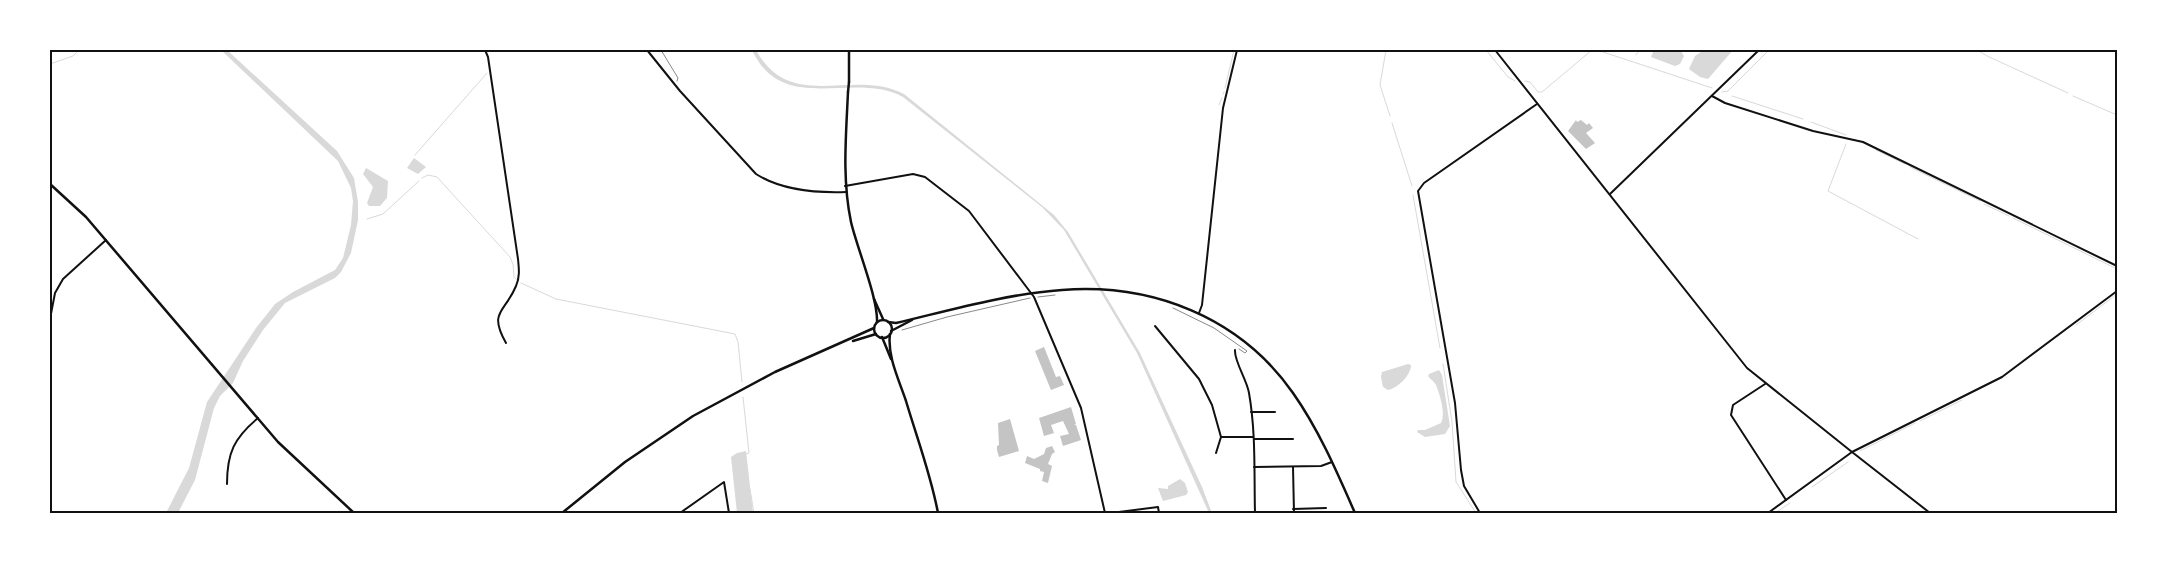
<svg xmlns="http://www.w3.org/2000/svg" width="2167" height="563" font-family="'Work Sans',sans-serif">
<style>
.water{fill:#d9d9d9}
.lines{fill:none;stroke-linecap:round;stroke-linejoin:round}
.stream{stroke:#d9d9d9;stroke-width:1}
.building{fill:#c4c4c4}
.path{stroke:#111;stroke-width:0.5}
.minor{stroke:#111;stroke-width:2}
.tertiary{stroke:#111;stroke-width:2.5}
.secondary{stroke:#111;stroke-width:2.5}
.neatline{fill:none;stroke:#111;stroke-width:2}
</style>
<rect width="100%" height="100%" fill="#fff"/>
<g class="water">
<polygon points="221,50 227,50 337,151 354,178 358,202 358,220 351,253 341,272 335,278 285,303 263,330 243,361 233,383 220,396 214,408 195,480 178,513 166,513 189,468 207,402 256,328 275,304 293,292 335,270 343,258 351,225 353,201 351,188 338,161"/>
<path d="M 752,50 L 756,50 C 791,114 853,67 904,94 L 1054,215 L 1068,232 L 1140,353 L 1202,487 L 1212,513 L 1209,513 L 1137,353 L 1064,230 L 1042,207 L 903,97 C 854,70 783,117 752,50 Z"/>
<polygon points="1654,50 1680,50 1684,56 1680,64 1675,66 1651,57"/>
<polygon points="1704,50 1733,50 1708,79 1700,77 1689,69 1695,56"/>
<polygon points="414,158 426,167 418,174 407,168"/>
<polygon points="366,168 388,181 387,198 380,206 369,206 367,203 373,187 363,174"/>
<path d="M 1408,364 L 1411,365 C 1411,375 1398,388 1388,390 L 1383,387 L 1381,377 L 1382,372 Z"/>
<path d="M 1439,370 L 1442,375 L 1450,426 L 1445,434 L 1425,437 L 1417,432 L 1418,430 L 1425,430 L 1441,423 C 1446,414 1440,395 1436,385 C 1434,381 1431,380 1428,376 L 1429,374 Z"/>
<polygon points="746,451 753,513 737,513 731,457 737,453"/>
<polygon points="1180,479 1185,483 1188,492 1186,495 1163,501 1158,488 1168,489 1168,486"/>
</g>
<g class="lines">
<g class="stream">
<polyline points="1386,50 1380,85 1390,116"/>
<polyline points="1486,50 1508,77 1515,81"/>
<polyline points="1977,50 1987,56 2068,93"/>
<polyline points="1603,52 1712,88"/>
<polyline points="1636,55 1640,50"/>
<polyline points="50,64 73,56 79,50"/>
<polyline points="1525,81 1530,82 1538,92 1542,92 1592,50"/>
<polyline points="1225,88 1234,50"/>
<polyline points="1722,92 1728,91 1769,50"/>
<polyline points="1223,94 1224,92"/>
<polyline points="1732,96 1803,119"/>
<polyline points="2073,96 2117,115"/>
<polyline points="1219,105 1222,98"/>
<polyline points="1811,122 1846,135"/>
<polyline points="1392,123 1412,186"/>
<polyline points="1846,144 1828,191 1918,239"/>
<polyline points="1876,150 1905,164"/>
<polyline points="415,155 487,73"/>
<polyline points="1910,167 1980,201"/>
<polyline points="422,178 428,175 437,177 510,257 513,264 514,277 517,280"/>
<polyline points="1413,195 1440,348"/>
<polyline points="1984,204 2009,216"/>
<polyline points="2013,218 2117,269"/>
<polyline points="367,219 383,214 419,181"/>
<polyline points="521,283 556,299 735,334 738,342 742,382"/>
<polyline points="2076,325 2117,294"/>
<polyline points="1443,364 1452,422 1456,482 1476,513"/>
<polyline points="743,397 749,453 746,454"/>
<polyline points="1920,421 1962,400"/>
<polyline points="1860,451 1915,423"/>
<polyline points="1812,487 1848,462"/>
<polyline points="750,489 754,513"/>
<polyline points="1775,513 1790,503"/>
</g>
</g>
<g class="building">
<polygon points="1576,120 1577,122 1581,120 1587,125 1589,123 1593,128 1586,133 1595,143 1586,149 1568,131"/>
<polygon points="1044,347 1056,377 1060,376 1064,385 1051,390 1035,351"/>
<polygon points="1071,407 1076,424 1074,425 1076,425 1081,440 1063,446 1060,436 1069,434 1063,421 1051,425 1054,433 1044,436 1039,418"/>
<polygon points="1010,419 1019,451 999,457 997,450 997,446 999,445 998,423"/>
<polygon points="1052,446 1055,452 1052,454 1048,464 1052,466 1048,483 1042,481 1044,472 1040,471 1040,469 1025,463 1027,456 1034,459 1044,454 1046,448"/>
</g>
<g class="lines">
<g class="path">
<polyline points="661,50 678,78 677,81"/>
<polyline points="1038,297 1055,295"/>
<polyline points="1173,308 1214,328 1247,351 1245,353 1239,349"/>
<polyline points="902,330 947,317 1030,298"/>
</g>
<g class="minor">
<path d="M 485,50 L 488,57 L 518,259 C 519,269 520,277 516,286 C 505,313 488,311 506,343"/>
<path d="M 647,50 L 680,91 L 756,174 C 781,190 817,193 846,192"/>
<polyline points="1495,50 1747,368 1852,452 1768,513"/>
<polyline points="1712,96 1725,103 1813,131 1863,142 2117,266"/>
<polyline points="845,186 913,174 925,177 969,211 1034,297 1081,408 1105,513"/>
<polyline points="1610,194 1759,50"/>
<polyline points="1199,313 1202,305 1223,108 1237,50"/>
<polyline points="50,319 55,293 63,279 106,240"/>
<polyline points="1155,326 1199,379 1212,405 1221,437 1253,437"/>
<path d="M 1235,350 C 1234,361 1247,380 1249,393 C 1256,433 1254,473 1255,513"/>
<polyline points="1765,384 1733,405 1731,415 1786,500"/>
<polyline points="1251,412 1275,412"/>
<polyline points="1254,439 1293,439"/>
<polyline points="1216,453 1221,437"/>
<polyline points="1254,467 1321,466 1332,462"/>
<polyline points="1293,467 1294,513"/>
<path d="M 227,484 C 227,453 234,438 258,418"/>
<polyline points="1293,509 1326,508"/>
<polyline points="680,513 724,482 729,513"/>
<polyline points="1111,513 1158,507 1159,513"/>
<polyline points="1480,513 1464,486 1461,470 1455,403 1418,191 1424,183 1537,104"/>
<polyline points="1930,513 1852,452 2002,377 2117,291"/>
</g>
<g class="tertiary">
<polyline points="848,92 849,82"/>
<path d="M 890,334 C 887,356 899,380 906,401 C 917,438 931,475 938,513"/>
<polyline points="882,337 891,359"/>
</g>
<g class="secondary">
<polyline points="849,82 849,50"/>
<path d="M 848,92 C 846,136 842,179 851,222 C 857,248 878,298 877,322"/>
<polyline points="50,184 86,217 278,442 354,513"/>
<polyline points="874,299 883,319"/>
<circle cx="883" cy="329" r="9"/>
<path d="M 888,322 L 896,323 C 951,310 1006,294 1062,290 C 1152,283 1240,317 1293,393 C 1319,430 1337,472 1355,513"/>
<polyline points="891,331 912,320"/>
<polyline points="853,341 876,334"/>
<polyline points="562,513 625,462 693,416 775,372 874,328"/>
</g>
</g>
<rect width="2167" height="563" fill="none" stroke="#ffffff" stroke-width="102"/>
<rect x="51" y="51" width="2065" height="461" class="neatline"/>
</svg>
